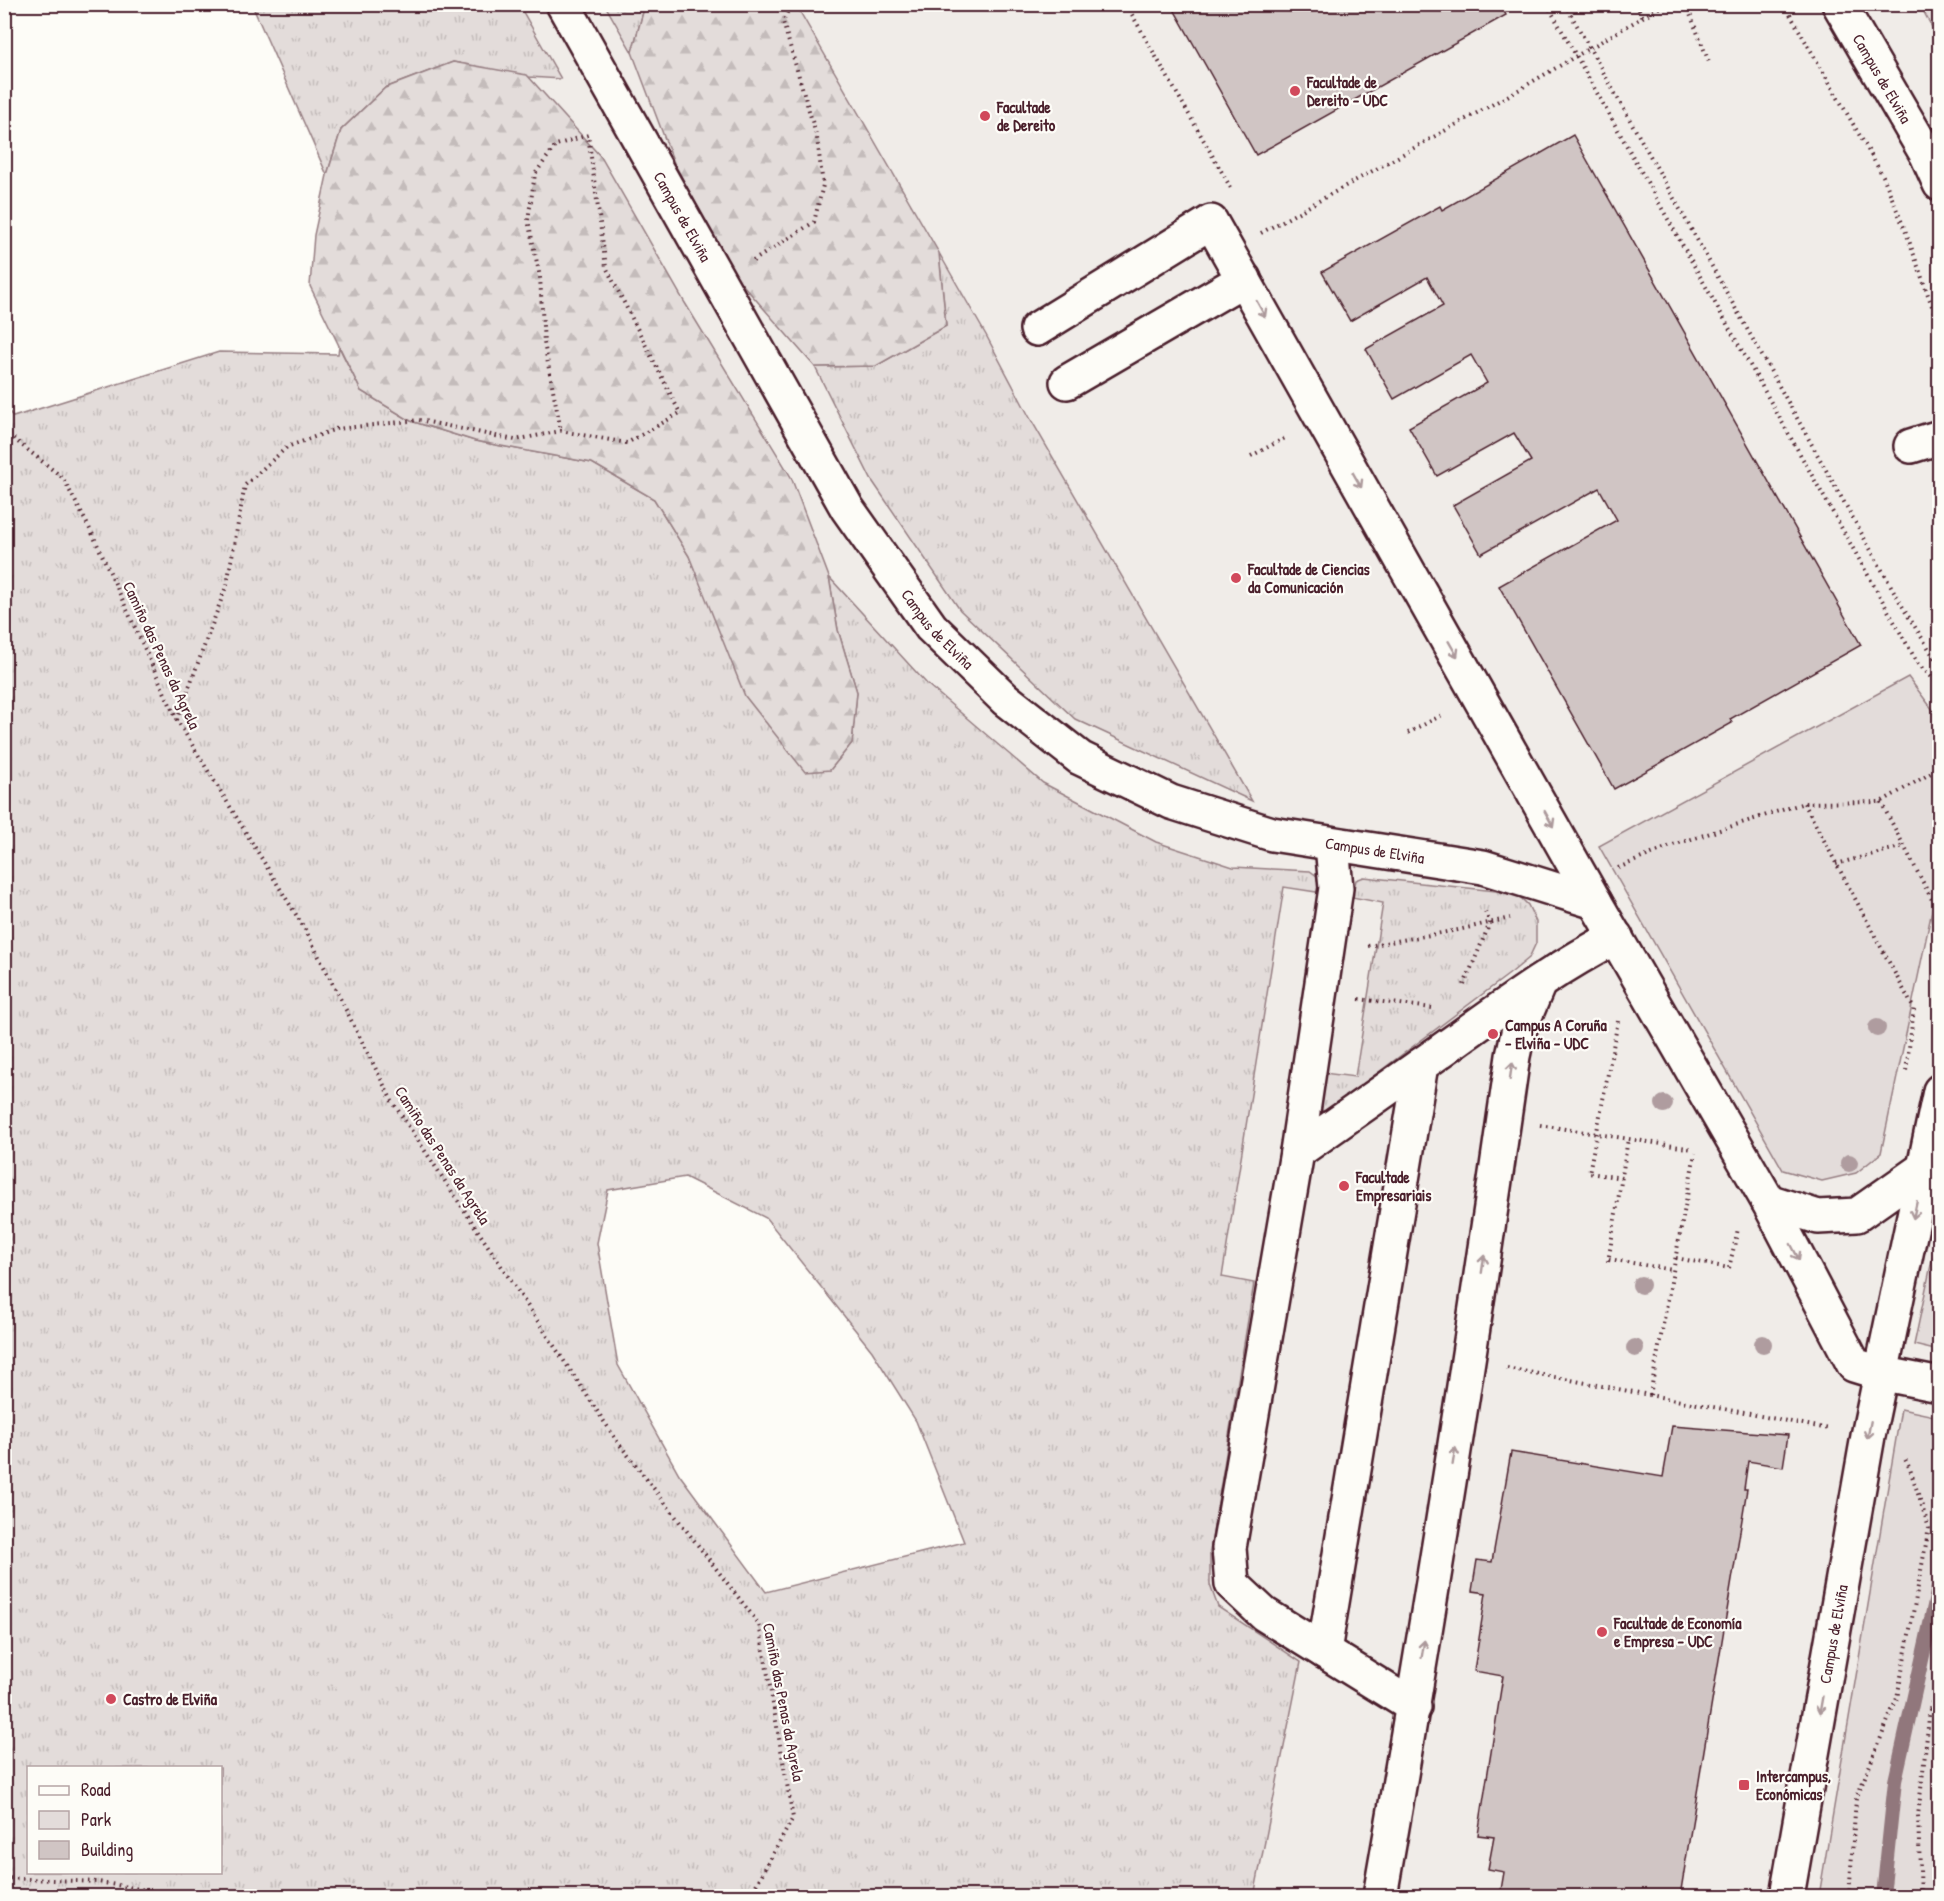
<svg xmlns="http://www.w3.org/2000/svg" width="1944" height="1901" font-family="'Patrick Hand',sans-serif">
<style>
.built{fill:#f0ece8}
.grass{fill:url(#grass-tufts);stroke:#967e82;stroke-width:1.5;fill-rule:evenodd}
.forest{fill:url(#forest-firs);stroke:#967e82;stroke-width:1.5}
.green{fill:#e3dcda;stroke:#967e82;stroke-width:1.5}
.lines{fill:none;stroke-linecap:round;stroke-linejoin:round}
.stream{stroke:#91777b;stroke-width:14}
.building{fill:#d0c5c4;stroke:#4a1f2b;stroke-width:1.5}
.minor-casing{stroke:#4a1f2b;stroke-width:38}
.path{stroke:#4a1f2b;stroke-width:4;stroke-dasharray:1.5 4.5;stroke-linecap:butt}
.minor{stroke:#fdfcf7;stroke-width:33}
.tree{fill:#af9c9f}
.oneway{stroke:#ac999b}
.poi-dot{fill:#d1495b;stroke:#fdfcf7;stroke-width:2}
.labels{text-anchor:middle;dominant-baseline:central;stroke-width:4.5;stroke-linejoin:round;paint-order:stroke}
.street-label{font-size:16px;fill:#4a1f2b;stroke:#fdfcf7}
.poi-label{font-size:16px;font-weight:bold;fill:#4a1f2b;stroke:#fdfcf7;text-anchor:start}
</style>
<defs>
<pattern id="grass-tufts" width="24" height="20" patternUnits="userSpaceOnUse" patternTransform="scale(1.5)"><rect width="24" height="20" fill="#e3dcda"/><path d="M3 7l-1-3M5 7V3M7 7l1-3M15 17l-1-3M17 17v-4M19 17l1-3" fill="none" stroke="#c4bcbb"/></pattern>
<pattern id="forest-firs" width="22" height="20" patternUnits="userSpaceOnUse" patternTransform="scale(1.5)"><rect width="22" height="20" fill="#e3dcda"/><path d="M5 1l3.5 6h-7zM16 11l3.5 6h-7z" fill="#c4bcbb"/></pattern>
</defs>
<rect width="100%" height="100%" fill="#fdfcf7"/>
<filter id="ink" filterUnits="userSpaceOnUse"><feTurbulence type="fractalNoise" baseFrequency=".0167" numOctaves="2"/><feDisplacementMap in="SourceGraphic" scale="12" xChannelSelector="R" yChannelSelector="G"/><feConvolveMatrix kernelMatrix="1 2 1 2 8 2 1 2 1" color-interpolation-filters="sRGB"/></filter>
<g filter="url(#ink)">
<polygon class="built" points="451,5 1939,5 1939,1896 1254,1896 1281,1755"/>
<g class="grass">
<polygon points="252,5 519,5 561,79 529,77 453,62 385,88 341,130 327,175"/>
<polygon points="605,5 645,5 632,52"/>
<polygon points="939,253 986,335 1030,418 1252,801 1075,719 960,610 871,479 815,367 876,366 946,326"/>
<path d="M 339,347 L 361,391 L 411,421 L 475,441 L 592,463 L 654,499 L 689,556 L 713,613 L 830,770 L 852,743 L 857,692 L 838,630 L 829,577 L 927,684 L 1043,783 L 1156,842 L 1233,867 L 1310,871 L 1321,879 L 1323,893 L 1284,887 L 1222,1277 L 1254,1283 L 1210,1551 L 1210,1585 L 1218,1607 L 1301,1662 L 1254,1896 L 5,1896 L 4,404 L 13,417 L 219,352 L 338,354 ZM 685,1177 L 766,1218 L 872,1351 L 916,1421 L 964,1542 L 766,1592 L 679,1474 L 618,1365 L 597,1243 L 608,1190 ZM 28,1768 L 220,1768 L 220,1872 L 28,1872 Z"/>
<polygon points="1364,877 1496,891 1519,896 1528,905 1536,922 1536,943 1529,958 1512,972 1327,1111 1317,1110 1324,1073 1355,1077 1383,903 1352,897 1356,880"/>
</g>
<g class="forest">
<polygon points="645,5 796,5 939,253 946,326 876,366 815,367 736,277 674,163 632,52"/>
<polygon points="453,62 527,75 601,157 685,303 791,477 829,577 838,630 857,692 852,743 830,770 805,772 745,696 689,556 654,499 592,463 475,441 411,421 361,391 310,286 314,235 327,175 341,130 385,88"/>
</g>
<g class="green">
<polygon points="1920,5 1939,5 1939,40"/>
<polygon points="1908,677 1939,718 1939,877 1881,1153 1856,1173 1822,1181 1783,1170 1599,846"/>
<polygon points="1939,1227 1939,1351 1914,1345"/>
<polygon points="1901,1409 1939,1417 1939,1896 1819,1896"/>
</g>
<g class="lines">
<polyline class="stream" points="1883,1896 1895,1781 1940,1579"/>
</g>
<g class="building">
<polygon points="1171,4 1500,4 1506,15 1256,155"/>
<polygon points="1573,135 1861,645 1730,719 1732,723 1614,789 1499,586 1617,520 1599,488 1481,554 1453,505 1531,461 1514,433 1437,476 1409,427 1487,383 1471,355 1394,399 1366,349 1443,306 1427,277 1350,321 1322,272 1440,206 1442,210"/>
<polygon points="1672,1426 1788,1435 1783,1467 1748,1461 1744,1489 1747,1489 1680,1896 1500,1896 1504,1872 1488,1869 1494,1837 1478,1835 1503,1676 1474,1671 1486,1593 1472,1591 1477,1560 1492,1562 1511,1452 1663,1477"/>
</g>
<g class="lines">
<defs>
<g id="minor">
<path id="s1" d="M 563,4 L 847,508 L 931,627 L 1005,699 L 1080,758 L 1171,802 L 1272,834 L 1483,867 L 1595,902"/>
<path id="s2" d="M 1839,4 L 1927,155 L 1940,184"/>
<polyline points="1037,329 1211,222 1595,902 1768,1201 1854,1365 1880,1373 1940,1385"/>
<polyline points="1067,382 1244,279"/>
<polyline points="1911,446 1940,437"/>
<polyline points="1332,845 1336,888 1297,1152 1229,1548 1232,1584 1264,1614 1414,1707"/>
<polyline points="1297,1152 1421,1065"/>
<polyline points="1768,1201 1818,1217 1857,1215 1924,1168"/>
<path d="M 1324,1651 L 1421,1065 C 1484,1021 1547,972 1616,937"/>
<path d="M 1380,1896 C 1429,1617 1473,1337 1513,1056 L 1518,1033 L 1539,983"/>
<path id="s3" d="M 1787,1896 L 1868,1436 L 1940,1091"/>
</g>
</defs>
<use href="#minor" class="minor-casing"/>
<g class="path">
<polyline points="1126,4 1232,190"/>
<polyline points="1547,4 1918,664 1940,685"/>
<polyline points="1565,4 1905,611 1934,657 1940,662"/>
<polyline points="1636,4 1643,17"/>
<polyline points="1686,4 1709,62"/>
<polyline points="1784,4 1883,176 1907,235 1940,329"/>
<polyline points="1261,233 1520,89 1665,4"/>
<polyline points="753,261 814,222 823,185 817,138 783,22 791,4"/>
<polyline points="4,431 63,478 93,535 177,720 306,931 392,1101 617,1441 759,1624 793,1818 750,1896"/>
<polyline points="1251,456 1287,437"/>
<polyline points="177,720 227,584 245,485 287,447 336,429 419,420 515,440 561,431 627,443 680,413 606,267 588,135 556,145 535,174 528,220 540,277 544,343 561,431"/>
<polyline points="1408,733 1444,714"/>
<polyline points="1881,802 1940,915"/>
<polyline points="1804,803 1914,1009 1906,1071"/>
<polyline points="1836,864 1904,846"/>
<polyline points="1618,868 1673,845 1804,803 1881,802 1940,768"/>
<polyline points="1368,946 1458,930 1510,918"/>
<polyline points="1464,985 1490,923 1484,909"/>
<polyline points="1359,999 1432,1008"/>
<polyline points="1618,1021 1589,1173 1622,1178"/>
<polyline points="1540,1125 1693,1149"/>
<polyline points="1676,1258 1729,1268 1738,1229"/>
<polyline points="1609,1259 1673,1270"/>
<polyline points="1608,1262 1628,1139"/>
<polyline points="1507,1368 1829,1429"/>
<polyline points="1650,1395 1695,1153"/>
<polyline points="1930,1709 1940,1679"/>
<polyline points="4,1878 98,1882 182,1896"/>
<polyline points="1849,1896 1856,1799 1897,1698 1929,1528 1910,1469 1904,1457"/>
<polyline points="1921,1896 1918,1816 1930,1709 1940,1707"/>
</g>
<use href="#minor" class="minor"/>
</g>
<g class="tree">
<circle cx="1877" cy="1028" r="9"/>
<circle cx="1664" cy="1104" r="9"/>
<circle cx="1849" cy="1163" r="9"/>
<circle cx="1641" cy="1285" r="9"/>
<circle cx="1763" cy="1344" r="9"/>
<circle cx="1635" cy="1348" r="9"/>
</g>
<defs><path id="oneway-shaft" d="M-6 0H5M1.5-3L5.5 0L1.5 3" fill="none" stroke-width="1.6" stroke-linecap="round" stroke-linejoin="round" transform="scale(1.5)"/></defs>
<g class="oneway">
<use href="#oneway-shaft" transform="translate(1261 309) rotate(61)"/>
<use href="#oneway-shaft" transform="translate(1357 480) rotate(60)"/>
<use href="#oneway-shaft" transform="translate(1453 649) rotate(60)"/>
<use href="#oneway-shaft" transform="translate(1549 819) rotate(61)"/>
<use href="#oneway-shaft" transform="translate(1511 1071) rotate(-82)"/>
<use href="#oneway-shaft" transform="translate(1915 1210) rotate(102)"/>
<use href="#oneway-shaft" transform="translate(1795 1252) rotate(62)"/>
<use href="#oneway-shaft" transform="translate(1483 1264) rotate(-82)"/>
<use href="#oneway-shaft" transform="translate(1869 1430) rotate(101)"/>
<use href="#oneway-shaft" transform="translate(1454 1456) rotate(-81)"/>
<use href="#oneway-shaft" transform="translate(1423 1649) rotate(-81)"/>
<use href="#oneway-shaft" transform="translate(1821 1705) rotate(100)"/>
</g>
</g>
<g class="poi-dot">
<circle cx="1295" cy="91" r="6"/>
<circle cx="985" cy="116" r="6"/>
<circle cx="1236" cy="578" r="6"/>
<circle cx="1493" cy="1034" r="6"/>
<circle cx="1344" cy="1186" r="6"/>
<circle cx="1602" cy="1632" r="6"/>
<circle cx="111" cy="1699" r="6"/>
<rect x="1738" y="1779" width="12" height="12" rx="3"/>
</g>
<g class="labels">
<g class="street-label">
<text stroke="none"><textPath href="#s2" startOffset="86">Campus de Elviña</textPath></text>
<text stroke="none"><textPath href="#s1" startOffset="244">Campus de Elviña</textPath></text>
<text stroke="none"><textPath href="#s1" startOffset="730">Campus de Elviña</textPath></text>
<text transform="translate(162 655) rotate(65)">Camiño das Penas da Agrela</text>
<text stroke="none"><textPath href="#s1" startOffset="1234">Campus de Elviña</textPath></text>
<text transform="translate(443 1155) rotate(57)">Camiño das Penas da Agrela</text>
<text stroke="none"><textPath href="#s3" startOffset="266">Campus de Elviña</textPath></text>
<text transform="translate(784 1702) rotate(79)">Camiño das Penas da Agrela</text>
</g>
<g class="poi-label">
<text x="1307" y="82">Facultade de<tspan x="1307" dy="18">Dereito - UDC</tspan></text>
<text x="997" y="107">Facultade<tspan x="997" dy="18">de Dereito</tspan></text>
<text x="1248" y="569">Facultade de Ciencias<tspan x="1248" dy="18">da Comunicación</tspan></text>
<text x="1505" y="1025">Campus A Coruña<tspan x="1505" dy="18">- Elviña - UDC</tspan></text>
<text x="1356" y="1177">Facultade<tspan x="1356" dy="18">Empresariais</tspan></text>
<text x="1614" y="1623">Facultade de Economía<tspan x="1614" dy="18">e Empresa - UDC</tspan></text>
<text x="123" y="1699">Castro de Elviña</text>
<text x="1756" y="1776">Intercampus,<tspan x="1756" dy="18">Económicas</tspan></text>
</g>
</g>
<rect width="1944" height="1901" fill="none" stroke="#fdfcf7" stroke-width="24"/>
<rect x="12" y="12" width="1920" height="1877" fill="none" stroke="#4a1f2b" stroke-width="2" filter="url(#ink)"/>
<rect x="27" y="1766" width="195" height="108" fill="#fdfcf7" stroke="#b5a4a5" stroke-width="1.5"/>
<rect x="39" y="1786" width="30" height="9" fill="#fdfcf7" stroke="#b5a4a5" stroke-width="1.5"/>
<text x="81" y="1796" font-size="18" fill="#4a1f2b">Road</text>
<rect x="39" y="1811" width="30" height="18" fill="#e3dcda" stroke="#b5a4a5" stroke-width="1.5"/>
<text x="81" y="1826" font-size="18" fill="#4a1f2b">Park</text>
<rect x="39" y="1841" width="30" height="18" fill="#d0c5c4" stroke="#b5a4a5" stroke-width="1.5"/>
<text x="81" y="1856" font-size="18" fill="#4a1f2b">Building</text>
</svg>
